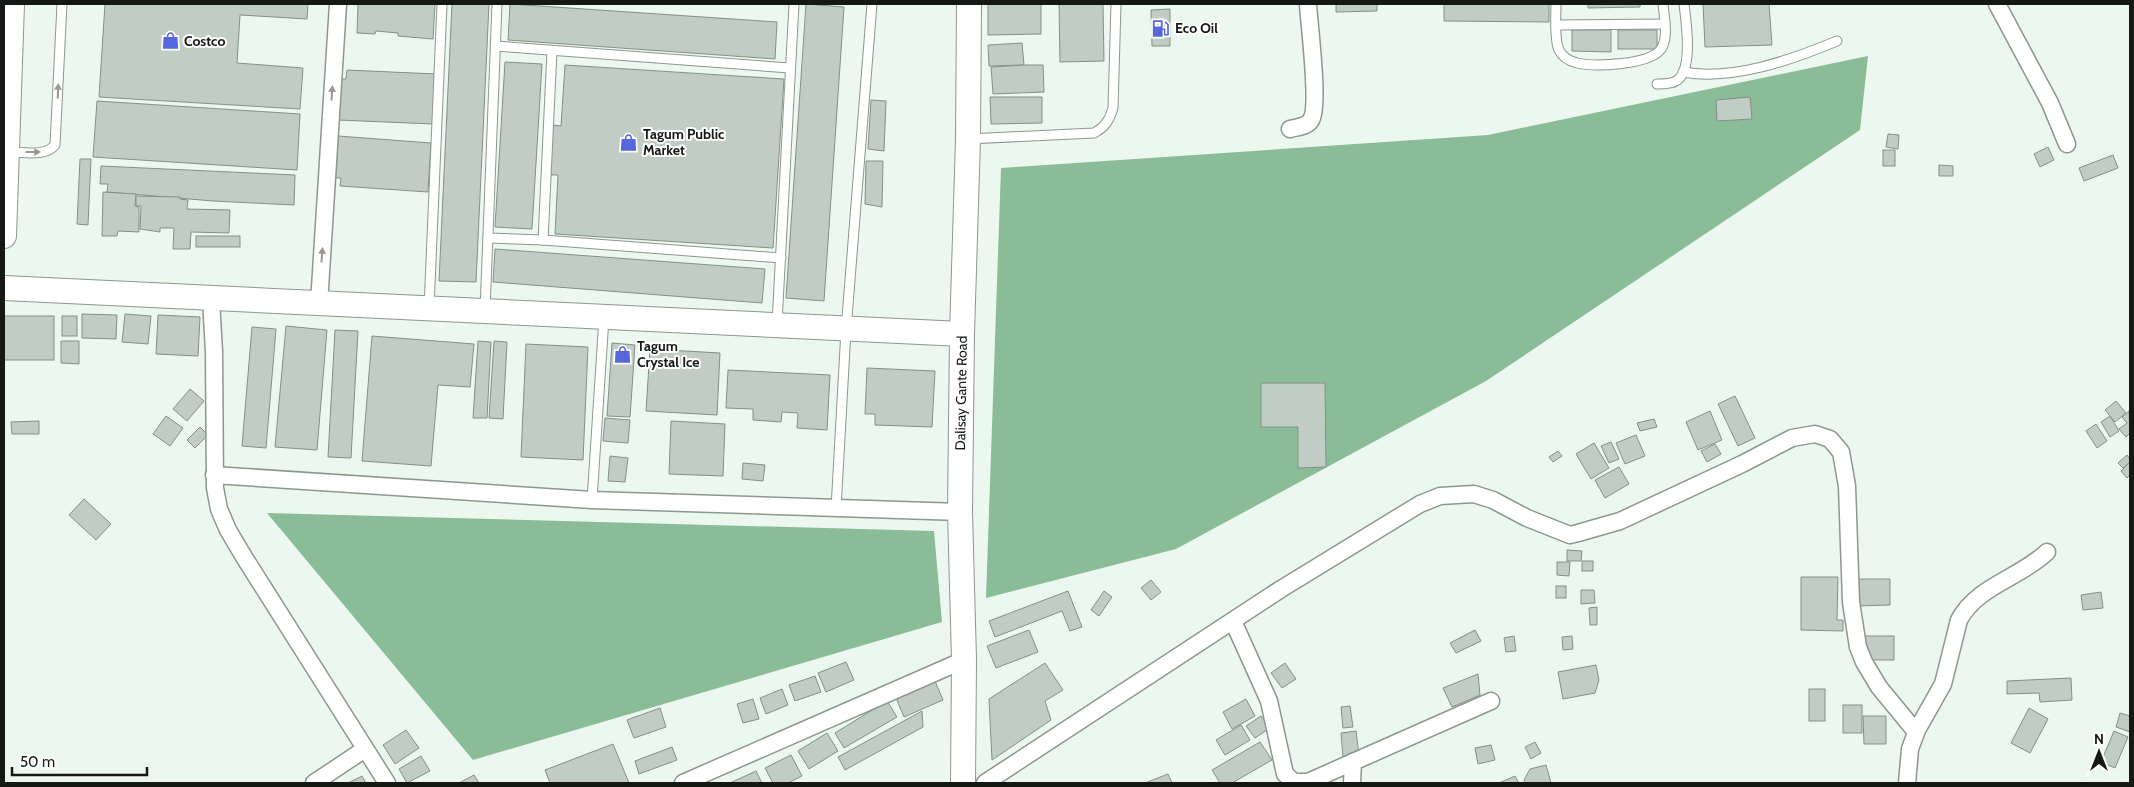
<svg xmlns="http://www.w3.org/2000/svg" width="2134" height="787" font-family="Cabin,sans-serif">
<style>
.forest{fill:#8abc97}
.building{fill:#c1ccc4;stroke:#858f87}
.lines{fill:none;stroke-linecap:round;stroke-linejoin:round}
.service-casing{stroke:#8c978e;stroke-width:11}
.minor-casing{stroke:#8c978e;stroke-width:19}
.secondary-casing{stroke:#8c978e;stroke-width:26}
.service{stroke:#fff;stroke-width:9}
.minor{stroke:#fff;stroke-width:16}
.secondary{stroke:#fff;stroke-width:24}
.oneway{fill:#969896}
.labels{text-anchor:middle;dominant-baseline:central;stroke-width:4;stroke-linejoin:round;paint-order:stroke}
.poi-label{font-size:14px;font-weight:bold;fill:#151916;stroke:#fff;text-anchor:start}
.street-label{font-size:14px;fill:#151916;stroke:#fff}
</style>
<rect width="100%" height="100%" fill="#ecf8ef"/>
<g class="forest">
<polygon points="1868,56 1860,130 1486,381 1176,549 986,598 1001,168 1488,135"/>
<polygon points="267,513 934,531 942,622 473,760"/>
</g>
<g class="building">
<polygon points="105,4 308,4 307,19 240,15 237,63 303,68 300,109 99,97"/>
<polygon points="358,4 435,4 433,39 398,36 398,33 376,31 375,34 357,33"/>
<polygon points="452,4 489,4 476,282 439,281"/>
<polygon points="510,4 777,22 775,59 508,40"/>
<polygon points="806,4 844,7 824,301 786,298"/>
<polygon points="988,4 1041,4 1041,34 988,35"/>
<polygon points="1059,4 1103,4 1104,61 1060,62"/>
<polygon points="1336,4 1377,4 1377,11 1336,12"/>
<polygon points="1444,4 1549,4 1549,22 1444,21"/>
<polygon points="1588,4 1640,4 1640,7 1588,8"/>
<polygon points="1703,4 1769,4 1772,45 1705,47"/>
<polygon points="1170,9 1170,46 1152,46 1151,10"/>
<polygon points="1572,30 1611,30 1611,52 1572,51"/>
<rect x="1618" y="30" width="39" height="19"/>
<polygon points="1022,43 1024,65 989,66 988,45"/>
<polygon points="505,62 542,64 532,229 495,227"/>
<polygon points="565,65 784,79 773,248 555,234 558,175 550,175 553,125 561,126"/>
<polygon points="1024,65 1043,65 1044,92 993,94 991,67"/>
<polygon points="347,70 436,74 433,124 338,120 340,79 346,79"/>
<polygon points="990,97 1042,97 1042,123 991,124"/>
<polygon points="1750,97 1752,119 1717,121 1716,100"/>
<polygon points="871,100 886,101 884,151 868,149"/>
<polygon points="97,101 300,114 297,170 93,157"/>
<polygon points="1888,134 1899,135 1898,149 1886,147"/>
<polygon points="338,136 431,143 428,192 340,186 341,178 335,178"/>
<polygon points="2048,147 2054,160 2040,167 2034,154"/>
<rect x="1883" y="150" width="12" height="16"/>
<polygon points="2113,155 2118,168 2084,181 2079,168"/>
<polygon points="80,159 91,159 88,225 77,224"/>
<polygon points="866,161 883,161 882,207 865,204"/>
<polygon points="1939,165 1953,166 1953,176 1939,176"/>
<polygon points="101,166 295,175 294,205 213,201 107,192 108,184 100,184"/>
<polygon points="103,192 136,194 135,206 139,207 139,232 118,231 117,236 102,236"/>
<polygon points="136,196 180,197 180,199 188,200 187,209 230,210 229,233 191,232 190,249 173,249 174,228 160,228 160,232 140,229 141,206 136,206"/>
<rect x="196" y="236" width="44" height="11"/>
<polygon points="495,249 765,269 762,303 493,282"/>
<polygon points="82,314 117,315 116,339 82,338"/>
<polygon points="125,314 151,316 148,344 122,342"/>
<polygon points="158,315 200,317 198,356 156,354"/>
<rect x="4" y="316" width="50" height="44"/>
<rect x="62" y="316" width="15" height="20"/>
<polygon points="286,326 327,330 317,450 275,447"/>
<polygon points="252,327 276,329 266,448 242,446"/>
<polygon points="335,330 358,331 351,458 328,457"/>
<polygon points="372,336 474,344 470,387 438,385 431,466 362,461"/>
<polygon points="61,341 79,341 79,364 61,363"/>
<polygon points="478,341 491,342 487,418 473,418"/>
<polygon points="494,341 507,342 503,419 489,418"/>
<polygon points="612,343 635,345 630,417 607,416"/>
<polygon points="526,344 588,347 583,460 521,457"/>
<polygon points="650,349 720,353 717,415 646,411"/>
<polygon points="867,368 935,371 932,427 875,425 875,414 865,414"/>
<polygon points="728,370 830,375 827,430 797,428 798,413 782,412 781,422 753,420 753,409 726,408"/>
<polygon points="1261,383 1325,383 1326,467 1298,468 1298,427 1261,427"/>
<polygon points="190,389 204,401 187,421 173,409"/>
<polygon points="1735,396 1755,438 1738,446 1718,404"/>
<polygon points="2116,401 2126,413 2115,422 2105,410"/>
<polygon points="1710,411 1722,440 1698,450 1686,422"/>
<polygon points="2129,411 2130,433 2126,437 2119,429 2127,423 2122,417"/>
<polygon points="166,416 183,428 170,446 153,434"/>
<polygon points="2110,416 2119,431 2110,437 2101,422"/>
<polygon points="605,418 630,420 628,443 603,441"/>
<polygon points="1654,419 1657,427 1640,431 1637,423"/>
<polygon points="39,421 39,434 12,434 11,422"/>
<polygon points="671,421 725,424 723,476 669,474"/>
<polygon points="2096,424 2107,441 2097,448 2086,431"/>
<polygon points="200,427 208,435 195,448 187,440"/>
<polygon points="1636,435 1645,456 1625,464 1616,443"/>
<polygon points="1611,442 1619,459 1609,463 1601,446"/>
<polygon points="1594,443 1609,468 1591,479 1576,454"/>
<polygon points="1715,444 1721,454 1707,462 1701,451"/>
<polygon points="1558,451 1562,456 1553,462 1549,457"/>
<polygon points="2127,455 2130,459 2130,462 2123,468 2118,463"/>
<polygon points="610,456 628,458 625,482 608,481"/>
<polygon points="2130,462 2130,475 2127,478 2121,471"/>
<polygon points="743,463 765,465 763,481 742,479"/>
<polygon points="1619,467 1629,484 1605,498 1595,480"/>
<polygon points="84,499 111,524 96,540 69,515"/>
<polygon points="1567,550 1582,551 1581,561 1567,561"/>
<rect x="1582" y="561" width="11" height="10"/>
<polygon points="1557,562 1570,562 1569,576 1557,575"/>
<polygon points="1801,577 1838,577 1837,620 1843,620 1843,631 1801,630"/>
<polygon points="1857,579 1890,579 1890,605 1857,606"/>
<polygon points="1151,580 1161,592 1151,600 1141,588"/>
<rect x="1556" y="586" width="10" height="12"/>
<polygon points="1581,590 1594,590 1595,603 1581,604"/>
<polygon points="1068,591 1082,627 1070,631 1062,611 995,637 989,621"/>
<polygon points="1104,591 1112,597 1099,616 1091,610"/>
<polygon points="2101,592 2103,608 2083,610 2081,595"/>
<polygon points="1597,607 1597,625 1590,625 1589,608"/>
<polygon points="1029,630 1038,652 996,668 987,646"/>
<polygon points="1475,630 1481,641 1456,653 1450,643"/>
<polygon points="1514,636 1516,651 1506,652 1504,638"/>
<polygon points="1572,636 1573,649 1563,650 1562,637"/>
<rect x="1864" y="636" width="30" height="24"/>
<polygon points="846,662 854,680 826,692 818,673"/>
<polygon points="1045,663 1063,690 1045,701 1051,720 992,760 989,699"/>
<polygon points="1285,663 1296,679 1282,688 1271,673"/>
<polygon points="1596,665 1599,680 1595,693 1563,699 1558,672"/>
<polygon points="1478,674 1480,695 1452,707 1443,688"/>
<polygon points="815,676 821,692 795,701 789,685"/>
<polygon points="2071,678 2072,700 2040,702 2039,693 2007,694 2007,681"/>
<polygon points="935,681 943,700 904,717 896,698"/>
<polygon points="782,689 788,705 766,714 760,698"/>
<rect x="1809" y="689" width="16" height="32"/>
<polygon points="753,699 759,719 743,723 737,704"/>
<polygon points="1246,699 1255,716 1232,729 1223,712"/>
<polygon points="887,701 897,717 844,748 835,733"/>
<rect x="1843" y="705" width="19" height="28"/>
<polygon points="1350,706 1353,727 1343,728 1341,707"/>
<polygon points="660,708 666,727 634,738 627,720"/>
<polygon points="2029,708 2048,719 2030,753 2011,743"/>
<polygon points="922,711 923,727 845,770 838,757"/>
<polygon points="2120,713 2130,716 2130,732 2116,727"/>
<polygon points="1261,716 1270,728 1255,738 1246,726"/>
<polygon points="1863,716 1886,716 1886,744 1864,744"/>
<polygon points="1241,725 1250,740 1225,755 1216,740"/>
<polygon points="406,730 419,748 395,764 383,745"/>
<polygon points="1356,731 1359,755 1343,757 1341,733"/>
<polygon points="2114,731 2128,737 2115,768 2101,762"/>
<polygon points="827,733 838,751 809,769 798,751"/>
<polygon points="1260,742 1272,760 1232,783 1220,783 1212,770"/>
<polygon points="1535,742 1541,753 1531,759 1525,747"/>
<polygon points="613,744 629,783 550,783 545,770"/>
<polygon points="1491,745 1495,760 1478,764 1475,748"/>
<polygon points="672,747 677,760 639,774 635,761"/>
<polygon points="791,755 802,776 788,783 773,783 765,768"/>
<polygon points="421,756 430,771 407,783 399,769"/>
<polygon points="1546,765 1551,783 1525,783 1524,780 1530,769"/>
<polygon points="756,771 762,783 730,783"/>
<polygon points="1168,774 1172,783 1145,783"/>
<polygon points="474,775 479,783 459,783"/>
<polygon points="362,776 366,783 348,783"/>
<polygon points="1515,776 1519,783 1499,783"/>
</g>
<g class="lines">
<defs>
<g id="service">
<path d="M 1556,4 C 1556,15 1554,40 1559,50 C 1562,56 1569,61 1577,63 C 1595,67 1650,65 1661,49 C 1669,37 1664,17 1663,4"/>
<polyline points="1557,25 1664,24"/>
<polyline points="496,46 790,68"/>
<path d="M 1683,72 C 1733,81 1791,60 1837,41"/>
<path d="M 1657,84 C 1663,84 1671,84 1676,81 C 1694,71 1686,21 1684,4"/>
<path d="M 968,139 L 1094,133 C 1105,127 1109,121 1113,108 L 1116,4"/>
<path d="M 9,152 C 24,152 45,157 55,145 L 62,4"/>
<polyline points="488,238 543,240 781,258"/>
<polyline points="543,240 552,51"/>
<polyline points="429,308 442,4"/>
<polyline points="485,311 497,4"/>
<polyline points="777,323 794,4"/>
<polyline points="592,500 604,318"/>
<polyline points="836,509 846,330 872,4"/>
</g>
<g id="minor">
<polyline points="1997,4 2050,103 2067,144"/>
<path d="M 1290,129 C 1297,127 1307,127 1311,120 C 1320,106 1309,24 1308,4"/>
<polyline points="211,299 214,352 215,488 219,509 228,530 244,557 387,783"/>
<polyline points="319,304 338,4"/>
<polyline points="214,475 592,500 960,512"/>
<polyline points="1233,621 1269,701 1285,774 1294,782 1308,782 1353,762"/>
<polyline points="314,783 365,749"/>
<polyline points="683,783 964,660"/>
<polyline points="985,783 1281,589 1420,504 1440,496 1474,494 1493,500 1527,518 1570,535 1578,533 1620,521 1742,464 1792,438 1815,434 1830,439 1841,452 1847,486 1851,602 1858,647 1864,662 1879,687 1916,732"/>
<polyline points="1352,783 1353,762 1491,701"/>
<path d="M 1907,783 L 1910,749 L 1917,730 L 1943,684 L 1959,620 C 1977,586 2020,578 2047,552"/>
</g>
<g id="secondary">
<polyline points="4,236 12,4"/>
<polyline points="4,288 962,334"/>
<polyline points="963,783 964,660 960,512 962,334 968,139 969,4"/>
</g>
</defs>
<use href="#service" class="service-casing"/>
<use href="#minor" class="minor-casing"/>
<use href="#secondary" class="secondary-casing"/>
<use href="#service" class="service"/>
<use href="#minor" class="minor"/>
<use href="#secondary" class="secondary"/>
</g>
<defs><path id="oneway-solid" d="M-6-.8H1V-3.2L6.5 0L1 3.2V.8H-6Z" transform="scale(1.25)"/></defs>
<g class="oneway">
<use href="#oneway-solid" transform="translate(58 91) rotate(-88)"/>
<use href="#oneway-solid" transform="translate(332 93) rotate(-86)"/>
<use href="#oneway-solid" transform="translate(33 152)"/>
<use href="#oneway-solid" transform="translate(322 255) rotate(-86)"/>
</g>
<defs>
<symbol id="fuel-bare" viewBox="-9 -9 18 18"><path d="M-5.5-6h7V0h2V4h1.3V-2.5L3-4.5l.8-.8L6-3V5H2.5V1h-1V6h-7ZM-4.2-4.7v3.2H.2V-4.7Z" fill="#5666dc" stroke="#fff" stroke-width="2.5" paint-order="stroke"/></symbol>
<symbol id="shop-bare" viewBox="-9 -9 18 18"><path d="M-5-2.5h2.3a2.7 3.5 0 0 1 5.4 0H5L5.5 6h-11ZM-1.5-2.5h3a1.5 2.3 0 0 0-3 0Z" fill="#5666dc" stroke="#fff" stroke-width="2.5" paint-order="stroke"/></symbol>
</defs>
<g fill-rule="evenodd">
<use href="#fuel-bare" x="1148" y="16" width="25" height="25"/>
<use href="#shop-bare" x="158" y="28" width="25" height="25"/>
<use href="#shop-bare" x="616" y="130" width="25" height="25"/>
<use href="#shop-bare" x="610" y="342" width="25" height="25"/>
</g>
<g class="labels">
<g class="poi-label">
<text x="1175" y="28">Eco Oil</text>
<text x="184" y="41">Costco</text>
<text x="643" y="134">Tagum Public<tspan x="643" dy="16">Market</tspan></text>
<text x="637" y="346">Tagum<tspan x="637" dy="16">Crystal Ice</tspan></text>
</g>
<g class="street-label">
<text transform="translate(961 393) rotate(-89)">Dalisay Gante Road</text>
</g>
</g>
<rect width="2134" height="787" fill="none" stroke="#151916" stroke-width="10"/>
<g transform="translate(2099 752)" stroke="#ffffff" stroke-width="4" paint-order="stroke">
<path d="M0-4L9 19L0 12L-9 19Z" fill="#151916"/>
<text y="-8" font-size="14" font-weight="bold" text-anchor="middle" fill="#151916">N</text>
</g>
<path d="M12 767v8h135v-8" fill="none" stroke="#151916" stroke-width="2.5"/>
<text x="20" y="767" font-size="15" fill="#151916" stroke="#ffffff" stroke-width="4" paint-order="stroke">50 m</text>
</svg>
